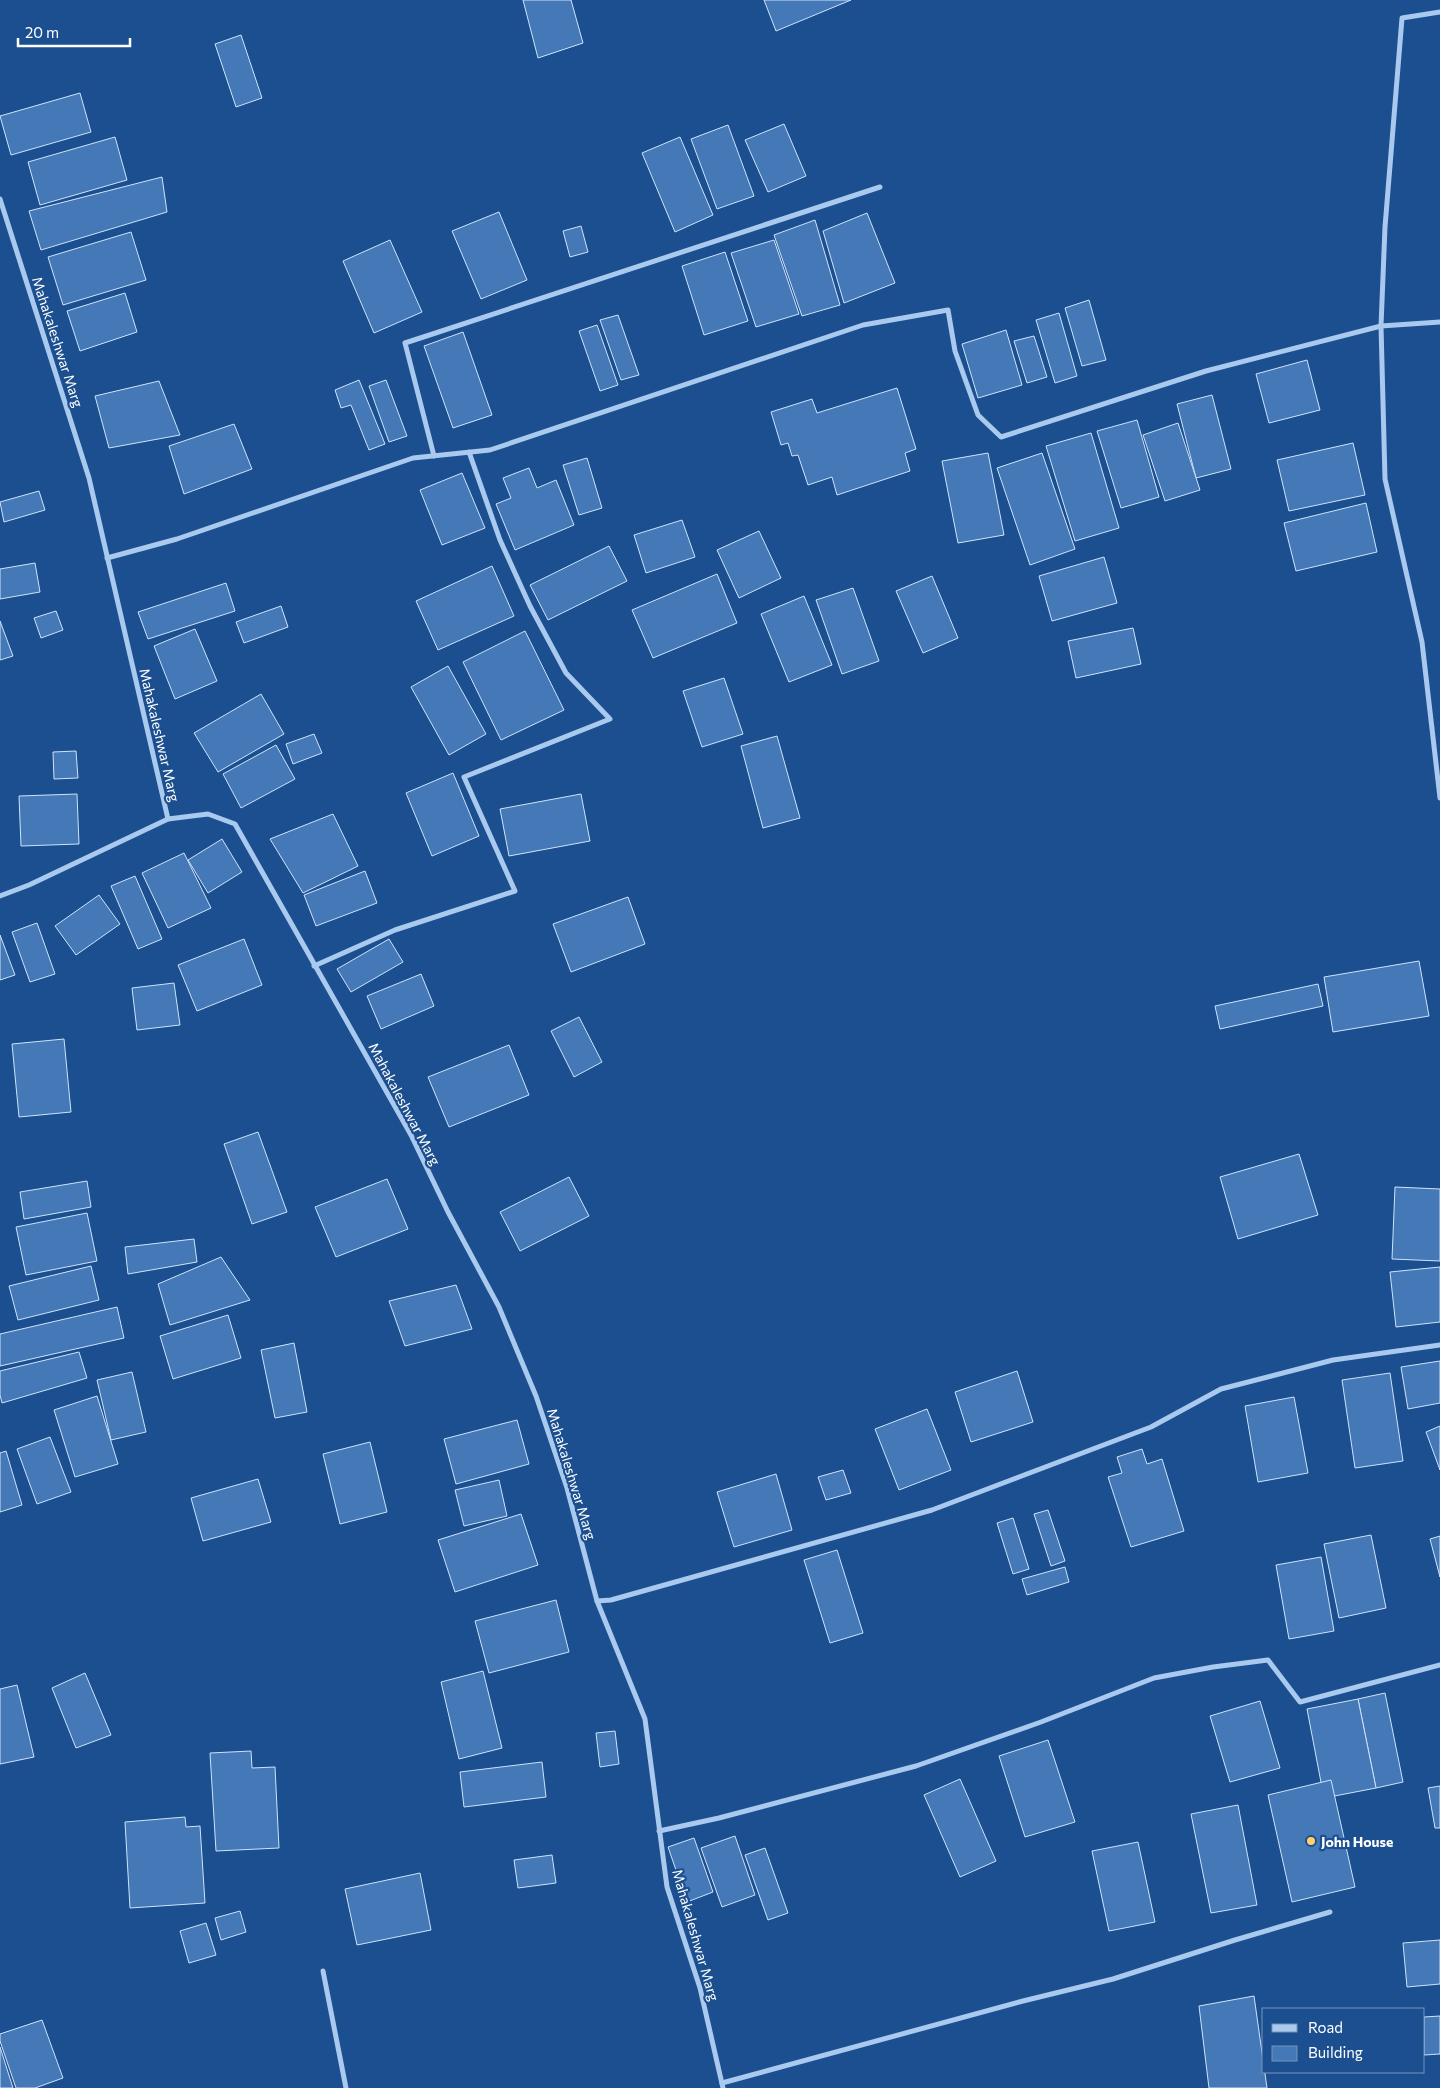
<svg xmlns="http://www.w3.org/2000/svg" width="1440" height="2088" font-family="Commissioner,sans-serif">
<style>
.building{fill:#4478b7;stroke:#cfe3fa}
.lines{fill:none;stroke-linecap:round;stroke-linejoin:round}
.street{stroke:#a9c9ee;stroke-width:5}
.poi-dot{fill:#ffd166;stroke:#1b4f8f;stroke-width:2}
.labels{text-anchor:middle;dominant-baseline:central;stroke-width:4.5;stroke-linejoin:round;paint-order:stroke}
.street-label{font-size:14px;fill:#fff;stroke:#1b4f8f}
.poi-label{font-size:14px;font-weight:bold;fill:#fff;stroke:#1b4f8f;text-anchor:start}
</style>
<rect width="100%" height="100%" fill="#1b4f8f"/>
<g class="building">
<polygon points="523,0 571,0 583,43 538,58"/>
<polygon points="764,0 851,0 776,31"/>
<polygon points="241,35 262,98 236,107 215,44"/>
<polygon points="80,93 91,132 11,155 0,116"/>
<polygon points="784,124 806,176 768,192 745,140"/>
<polygon points="728,125 754,196 717,209 691,139"/>
<polygon points="115,137 127,180 40,205 28,162"/>
<polygon points="680,137 713,215 675,232 642,153"/>
<polygon points="162,177 167,212 41,250 29,211"/>
<polygon points="499,212 527,280 481,299 452,231"/>
<polygon points="867,213 895,283 844,303 823,231"/>
<polygon points="815,220 840,305 802,316 774,235"/>
<polygon points="581,226 588,252 570,257 563,231"/>
<polygon points="131,232 146,280 63,305 48,257"/>
<polygon points="390,240 422,312 374,333 343,261"/>
<polygon points="774,240 799,314 756,327 731,253"/>
<polygon points="725,252 748,321 704,335 682,266"/>
<polygon points="125,293 137,332 80,351 67,311"/>
<polygon points="1089,300 1106,360 1082,366 1065,308"/>
<polygon points="1059,313 1077,376 1055,383 1036,320"/>
<polygon points="618,315 639,375 621,380 600,320"/>
<polygon points="597,325 618,385 600,391 579,331"/>
<polygon points="1006,330 1022,385 978,398 962,344"/>
<polygon points="463,332 492,415 453,428 424,346"/>
<polygon points="1034,336 1047,377 1027,383 1014,341"/>
<polygon points="1307,360 1320,410 1269,423 1256,374"/>
<polygon points="359,380 385,444 369,450 351,405 341,408 335,390"/>
<polygon points="386,380 407,436 389,442 369,386"/>
<polygon points="159,381 180,435 109,448 95,396"/>
<polygon points="897,388 916,449 905,453 910,471 837,495 832,477 808,485 798,455 792,456 788,443 781,445 771,412 812,399 817,413"/>
<polygon points="1212,395 1231,469 1196,478 1177,404"/>
<polygon points="1137,420 1159,497 1121,508 1097,431"/>
<polygon points="1178,423 1200,490 1165,501 1143,435"/>
<polygon points="234,424 252,469 184,494 169,446"/>
<polygon points="1091,433 1119,528 1075,541 1046,446"/>
<polygon points="1353,443 1365,495 1289,511 1277,460"/>
<polygon points="988,453 1004,535 958,543 942,461"/>
<polygon points="1042,453 1075,549 1030,565 997,468"/>
<polygon points="587,458 602,508 579,515 563,465"/>
<polygon points="529,468 537,488 556,480 574,525 515,550 496,504 511,498 503,478"/>
<polygon points="462,473 485,528 442,545 420,490"/>
<polygon points="39,491 45,510 4,522 0,502"/>
<polygon points="1366,503 1377,552 1296,571 1284,523"/>
<polygon points="682,520 695,557 646,573 634,535"/>
<polygon points="759,531 781,578 739,598 717,550"/>
<polygon points="609,546 627,581 548,620 530,585"/>
<polygon points="1104,557 1117,603 1052,621 1039,576"/>
<polygon points="35,563 40,592 0,599 0,569"/>
<polygon points="492,566 514,616 438,650 416,601"/>
<polygon points="717,574 737,623 653,658 632,610"/>
<polygon points="932,576 958,638 923,653 896,591"/>
<polygon points="226,583 235,611 148,639 138,612"/>
<polygon points="853,588 879,661 842,674 816,600"/>
<polygon points="804,596 832,665 789,682 761,614"/>
<polygon points="281,606 288,627 244,643 236,622"/>
<polygon points="56,611 63,630 41,638 34,618"/>
<polygon points="0,621 13,656 0,660"/>
<polygon points="1133,628 1141,664 1076,678 1068,641"/>
<polygon points="195,629 217,681 175,699 154,646"/>
<polygon points="525,631 564,710 501,740 463,662"/>
<polygon points="448,666 486,734 449,755 411,687"/>
<polygon points="724,678 743,734 702,747 683,691"/>
<polygon points="261,694 284,734 218,772 194,733"/>
<polygon points="314,734 322,753 293,764 286,744"/>
<polygon points="777,736 800,818 763,828 741,746"/>
<polygon points="276,745 295,779 241,808 223,774"/>
<polygon points="76,751 78,778 54,779 53,752"/>
<polygon points="453,773 479,836 432,856 406,793"/>
<polygon points="77,794 79,844 21,846 19,796"/>
<polygon points="581,794 590,841 509,856 500,809"/>
<polygon points="333,814 358,866 303,893 270,839"/>
<polygon points="222,839 242,872 208,893 188,860"/>
<polygon points="184,853 211,908 168,928 142,873"/>
<polygon points="365,871 377,903 316,926 304,895"/>
<polygon points="135,876 162,939 138,949 111,886"/>
<polygon points="99,895 120,924 76,955 55,926"/>
<polygon points="628,897 645,944 571,972 553,924"/>
<polygon points="37,923 55,974 30,982 12,932"/>
<polygon points="0,935 15,975 0,980"/>
<polygon points="244,939 262,985 197,1011 178,965"/>
<polygon points="389,939 403,962 351,992 337,969"/>
<polygon points="1419,961 1429,1016 1333,1032 1324,977"/>
<polygon points="421,974 434,1006 381,1029 367,996"/>
<polygon points="174,983 180,1025 137,1030 132,988"/>
<polygon points="1318,984 1323,1006 1220,1029 1215,1006"/>
<polygon points="579,1017 602,1062 574,1077 551,1031"/>
<polygon points="64,1039 71,1112 19,1117 12,1044"/>
<polygon points="509,1045 529,1095 449,1127 428,1077"/>
<polygon points="258,1132 287,1212 252,1224 224,1144"/>
<polygon points="1299,1154 1318,1215 1238,1239 1220,1177"/>
<polygon points="569,1177 589,1216 520,1251 500,1212"/>
<polygon points="387,1179 408,1229 336,1257 315,1207"/>
<polygon points="87,1181 91,1207 24,1219 20,1192"/>
<polygon points="1395,1187 1440,1189 1440,1261 1392,1259"/>
<polygon points="87,1213 97,1261 26,1275 16,1227"/>
<polygon points="194,1239 197,1262 128,1274 125,1247"/>
<polygon points="221,1257 250,1300 170,1325 158,1284"/>
<polygon points="91,1266 99,1300 18,1320 9,1286"/>
<polygon points="1440,1267 1440,1322 1396,1327 1390,1272"/>
<polygon points="456,1285 472,1329 405,1346 389,1301"/>
<polygon points="117,1307 124,1338 0,1366 0,1334"/>
<polygon points="228,1315 241,1358 173,1379 160,1336"/>
<polygon points="294,1343 307,1412 275,1418 261,1350"/>
<polygon points="79,1352 87,1378 2,1403 0,1395 0,1371"/>
<polygon points="1440,1361 1440,1403 1408,1409 1401,1367"/>
<polygon points="1017,1371 1033,1422 971,1442 955,1392"/>
<polygon points="132,1372 146,1432 111,1440 97,1380"/>
<polygon points="1390,1373 1403,1461 1355,1468 1342,1380"/>
<polygon points="97,1396 118,1464 75,1477 54,1410"/>
<polygon points="1294,1397 1308,1473 1258,1482 1245,1406"/>
<polygon points="927,1409 951,1470 899,1490 875,1429"/>
<polygon points="517,1420 529,1464 456,1484 444,1439"/>
<polygon points="1440,1426 1440,1470 1426,1432"/>
<polygon points="50,1437 71,1492 37,1504 17,1449"/>
<polygon points="370,1442 387,1512 340,1524 323,1454"/>
<polygon points="1142,1449 1147,1464 1162,1459 1184,1531 1131,1547 1108,1477 1122,1473 1117,1457"/>
<polygon points="6,1451 22,1505 0,1512 0,1453"/>
<polygon points="843,1470 851,1493 826,1500 818,1477"/>
<polygon points="776,1474 792,1530 734,1547 717,1492"/>
<polygon points="258,1479 271,1522 203,1541 191,1498"/>
<polygon points="499,1480 507,1516 464,1526 455,1490"/>
<polygon points="1048,1510 1065,1561 1051,1566 1034,1514"/>
<polygon points="521,1514 538,1565 455,1592 438,1540"/>
<polygon points="1013,1518 1029,1569 1013,1574 997,1523"/>
<polygon points="1371,1535 1386,1608 1339,1618 1324,1544"/>
<polygon points="1440,1536 1440,1577 1430,1539"/>
<polygon points="837,1550 863,1633 830,1643 804,1560"/>
<polygon points="1321,1557 1334,1631 1289,1639 1276,1565"/>
<polygon points="1065,1567 1069,1582 1027,1595 1022,1579"/>
<polygon points="556,1600 569,1652 489,1673 475,1621"/>
<polygon points="483,1671 502,1748 459,1759 441,1682"/>
<polygon points="85,1673 111,1735 76,1748 52,1688"/>
<polygon points="17,1685 34,1757 0,1764 0,1689"/>
<polygon points="1385,1693 1403,1782 1376,1788 1358,1699"/>
<polygon points="1358,1699 1376,1788 1324,1798 1307,1709"/>
<polygon points="1260,1701 1280,1768 1230,1782 1210,1716"/>
<polygon points="615,1731 619,1764 600,1767 596,1733"/>
<polygon points="1048,1740 1075,1822 1025,1837 999,1756"/>
<polygon points="251,1751 252,1768 275,1767 279,1848 216,1851 210,1753"/>
<polygon points="542,1762 546,1797 464,1807 460,1772"/>
<polygon points="960,1779 996,1861 960,1877 924,1795"/>
<polygon points="1331,1780 1355,1887 1292,1902 1268,1795"/>
<polygon points="1440,1786 1440,1828 1435,1828 1428,1788"/>
<polygon points="1238,1805 1257,1905 1211,1913 1191,1814"/>
<polygon points="185,1817 186,1827 200,1826 205,1903 130,1908 125,1822"/>
<polygon points="735,1836 755,1895 722,1907 701,1848"/>
<polygon points="694,1838 713,1892 687,1902 668,1847"/>
<polygon points="1138,1842 1155,1922 1109,1931 1092,1851"/>
<polygon points="765,1848 788,1913 768,1920 745,1855"/>
<polygon points="552,1855 556,1883 518,1888 514,1860"/>
<polygon points="420,1873 431,1930 357,1945 345,1889"/>
<polygon points="240,1911 246,1932 221,1940 215,1918"/>
<polygon points="206,1923 216,1955 189,1963 180,1931"/>
<polygon points="1440,1940 1440,1984 1407,1987 1403,1943"/>
<polygon points="1254,1996 1267,2088 1209,2088 1199,2006"/>
<polygon points="1440,2016 1440,2054 1424,2055 1424,2017"/>
<polygon points="42,2020 63,2078 35,2088 16,2088 0,2041 0,2034"/>
<polygon points="0,2047 13,2088 0,2088"/>
</g>
<g class="lines">
<g class="street">
<polyline points="1440,12 1402,18 1385,227 1381,326 1385,479 1422,642 1440,798"/>
<polyline points="0,199 89,478 168,819"/>
<polyline points="434,456 405,343 880,187"/>
<polyline points="107,558 177,539 413,458 490,450 863,325 948,310 955,351 978,415 1001,437 1206,371 1381,326 1440,322"/>
<polyline points="0,896 29,885 168,819 208,814 235,824 411,1135 448,1212 499,1307 536,1396 567,1488 597,1601 645,1719 667,1887 700,1988 723,2088"/>
<polyline points="314,966 395,930 515,891 464,777 610,719 566,673 530,606 500,540 469,452"/>
<polyline points="597,1601 611,1600 932,1510 1151,1427 1221,1389 1333,1360 1440,1345"/>
<polyline points="659,1831 719,1818 916,1766 1041,1722 1154,1678 1213,1667 1268,1660 1300,1702 1440,1665"/>
<polyline points="323,1971 346,2088"/>
<polyline points="722,2083 1023,2001 1113,1979 1235,1940 1330,1912"/>
</g>
</g>
<circle class="poi-dot" cx="1311" cy="1841" r="5"/>
<g class="labels">
<g class="street-label">
<text transform="translate(58 342) rotate(72)">Mahakaleshwar Marg</text>
<text transform="translate(160 735) rotate(77)">Mahakaleshwar Marg</text>
<text transform="translate(405 1104) rotate(62)">Mahakaleshwar Marg</text>
<text transform="translate(572 1474) rotate(73)">Mahakaleshwar Marg</text>
<text transform="translate(696 1935) rotate(74)">Mahakaleshwar Marg</text>
</g>
<g class="poi-label">
<text x="1321" y="1841">John House</text>
</g>
</g>
<rect x="1262" y="2008" width="162" height="65" fill="#1b4f8f" stroke="#7695bc"/>
<rect x="1272" y="2024" width="25" height="8" fill="#a9c9ee" stroke="#7695bc"/>
<text x="1308" y="2033" font-size="15" fill="#ffffff">Road</text>
<rect x="1272" y="2046" width="25" height="15" fill="#4478b7" stroke="#7695bc"/>
<text x="1308" y="2058" font-size="15" fill="#ffffff">Building</text>
<path d="M18 38v8h112v-8" fill="none" stroke="#ffffff" stroke-width="2.5"/>
<text x="25" y="38" font-size="15" fill="#ffffff" stroke="#1b4f8f" stroke-width="4" paint-order="stroke">20 m</text>
</svg>
